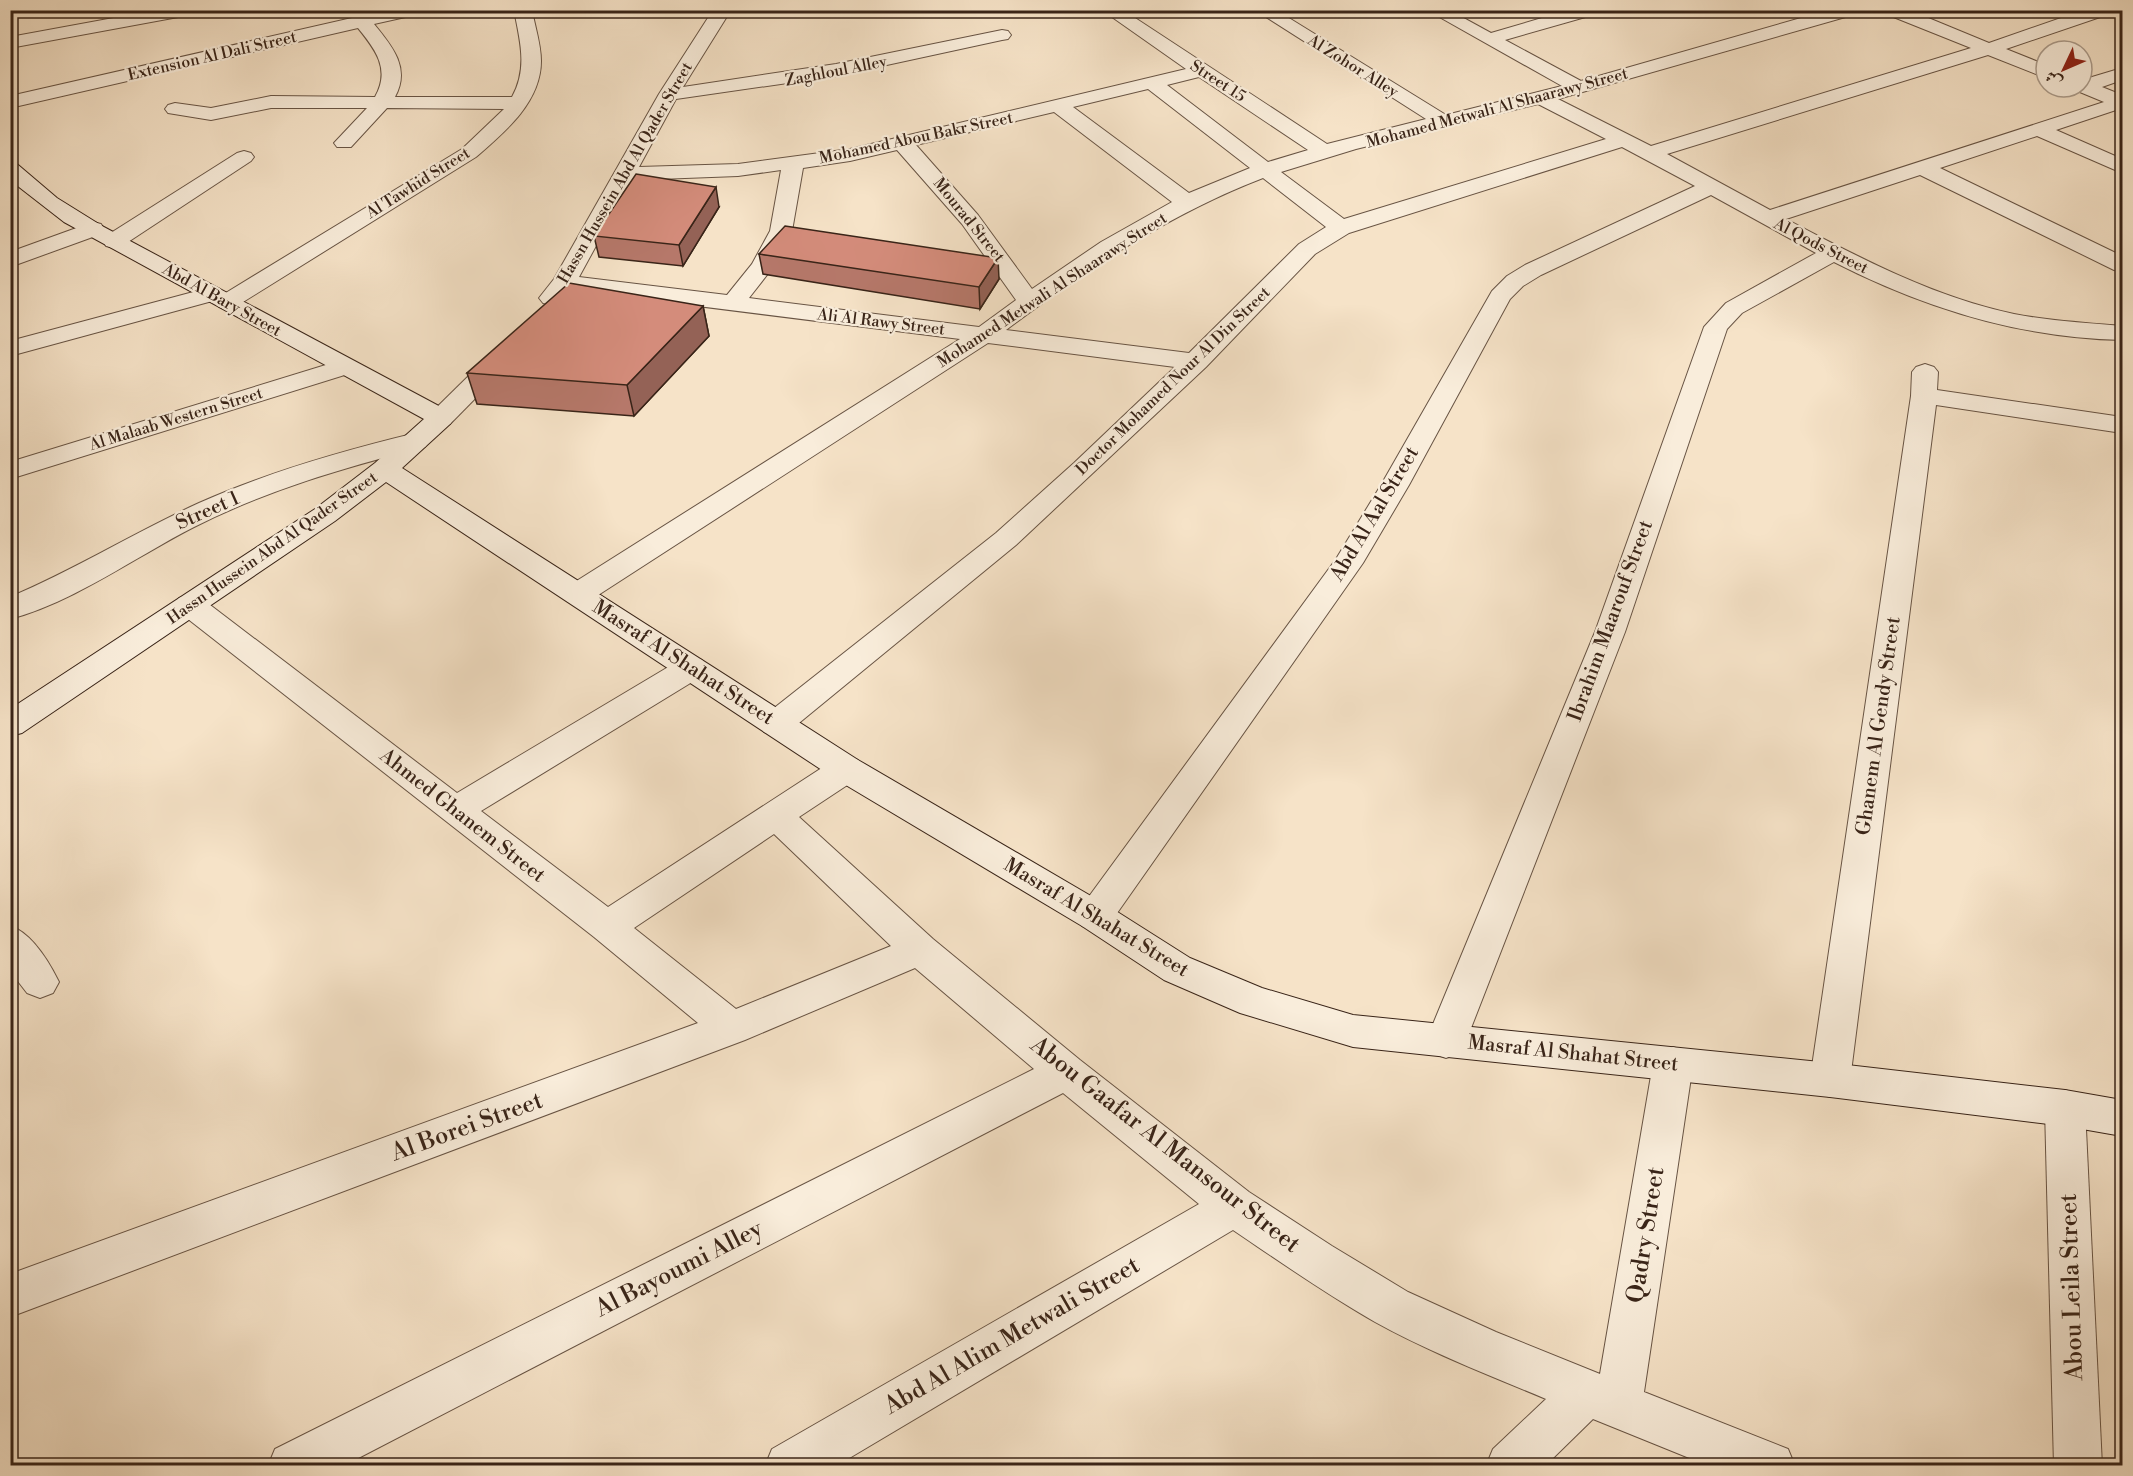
<svg xmlns="http://www.w3.org/2000/svg" width="2133" height="1476" font-family="'Libre Bodoni',Amiri,serif">
<style>
.lines{fill:none;stroke-linecap:round;stroke-linejoin:round}
.lane-casing{stroke:#685444;stroke-width:2}
.street-casing{stroke:#685444;stroke-width:2}
.secondary-casing{stroke:#392418;stroke-width:2}
.lane{fill:#f9eddb;fill-rule:evenodd}
.street{fill:#f9eddb;fill-rule:evenodd}
.secondary{fill:#f9eddb;fill-rule:evenodd}
.wall{fill:#b6786a;stroke:#392418;stroke-width:1.5}
.shaded-wall{fill:#946256;stroke:#392418;stroke-width:1.5}
.building{fill:#d48c7b;stroke:#392418;stroke-width:1.5}
.labels{text-anchor:middle;dominant-baseline:central;stroke-width:4.5;stroke-linejoin:round;paint-order:stroke}
.far-street-label{font-size:16px;fill:#392418;stroke:#f9eddb}
.street-label{font-size:20px;fill:#392418;stroke:#f9eddb}
.near-street-label{font-size:24px;fill:#392418;stroke:#f9eddb}
</style>
<rect width="100%" height="100%" fill="#f6e3c8"/>
<filter id="stains"><feTurbulence type="fractalNoise" baseFrequency=".00333" numOctaves="4"/><feColorMatrix values="0 0 0 0 .2 0 0 0 0 .09 0 0 0 0 .02 0 0 0 .5 -.17"/></filter>
<radialGradient id="worn" r=".72"><stop offset=".6" stop-color="#630" stop-opacity="0"/><stop offset="1" stop-color="#630" stop-opacity=".3"/></radialGradient>
<g class="lines">
<defs>
<path id="lane" d="M 10,926 C 32,933 49,962 59,982 L 53,993 L 40,998 L 27,993 L 10,971 Z"/>
<g id="street">
<polygon points="157,10 197,10 189,15 10,48 10,37"/>
<path d="M 387,10 L 421,10 L 419,14 L 374,24 C 392,46 411,68 395,97 L 512,97 C 528,68 520,41 514,10 L 532,10 C 535,27 541,44 541,61 C 541,102 505,132 476,157 L 235,307 L 227,309 L 219,307 L 215,302 L 216,300 L 10,356 L 10,341 L 212,287 L 220,289 L 224,294 L 462,149 L 504,109 L 387,108 L 351,147 L 337,147 L 334,143 L 367,108 L 271,108 L 211,120 L 168,113 L 165,109 L 168,105 L 175,103 L 211,108 L 271,96 L 375,97 C 391,69 375,49 358,28 L 10,108 L 10,96 Z"/>
<path d="M 713,10 L 731,10 L 683,87 L 836,64 L 1002,30 L 1008,31 L 1011,35 L 1008,39 L 1002,40 L 836,76 L 676,99 L 639,167 L 738,164 L 850,149 L 1186,69 L 1102,10 L 1123,10 L 1327,144 L 1426,119 L 1255,10 L 1276,10 L 1446,115 L 1562,86 L 1427,10 L 1449,10 L 1491,33 L 1569,10 L 1598,10 L 1596,14 L 1505,40 L 1581,81 L 1829,10 L 1858,10 L 1856,14 L 1558,99 L 1651,146 L 1971,48 L 1886,14 L 1884,10 L 1909,10 L 1989,43 L 2084,10 L 2111,10 L 2109,14 L 2006,49 L 2046,65 L 2046,78 L 1988,55 L 1667,154 L 1770,210 L 2104,102 L 2075,90 L 2073,87 L 2082,87 L 2082,80 L 2122,68 L 2122,80 L 2102,87 L 2122,95 L 2122,108 L 2056,130 L 2122,159 L 2122,173 L 2037,136 L 1940,168 L 2122,256 L 2122,272 L 2114,270 L 1920,175 L 1786,219 C 1858,257 1933,297 2014,314 C 2050,321 2086,323 2122,326 L 2122,340 C 2020,338 1924,308 1834,262 L 1742,313 L 1727,329 L 1625,632 L 1466,1041 L 1460,1053 L 1446,1058 L 1432,1053 L 1426,1041 L 1595,632 L 1704,327 L 1726,303 L 1816,253 L 1711,195 L 1541,275 L 1523,286 L 1510,299 L 1409,485 L 1363,563 L 1108,926 L 1095,930 L 1082,926 L 1077,916 L 1082,906 L 1336,559 L 1381,485 L 1492,291 L 1507,276 L 1525,265 L 1695,186 L 1622,147 L 1349,233 L 1315,254 L 1206,367 L 1016,545 L 788,732 L 776,735 L 764,732 L 760,724 L 764,716 L 996,533 L 1074,463 L 1175,367 L 988,343 L 589,601 L 578,604 L 567,601 L 563,594 L 567,587 L 960,339 L 570,290 C 561,301 557,307 543,303 L 539,298 L 554,279 L 659,94 ZM 1199,77 L 1308,150 L 1268,162 L 1167,85 ZM 1148,89 L 1250,168 L 1189,193 L 1073,107 ZM 1538,104 L 1606,139 L 1344,219 L 1281,172 L 1356,149 ZM 1054,112 L 1172,202 L 1101,242 L 1032,289 L 978,215 L 916,145 ZM 897,150 L 962,224 L 1016,300 L 979,327 L 749,298 L 774,266 L 792,231 L 803,168 L 850,161 ZM 781,170 L 770,231 L 752,264 L 727,295 L 579,277 L 632,180 L 738,176 ZM 1263,178 L 1326,227 L 1299,244 L 1189,353 L 1006,330 C 1086,270 1169,214 1263,178 Z"/>
<polygon points="244,151 251,153 254,157 251,161 122,246 114,248 106,246 103,241 106,236 237,153"/>
<polygon points="93,222 101,224 104,229 101,234 10,267 10,252"/>
<polygon points="503,349 512,351 515,356 512,361 450,424 441,426 432,424 428,418 432,412 494,351"/>
<polygon points="342,360 351,363 355,368 351,373 10,479 10,462"/>
<polygon points="1925,364 1934,367 1938,372 1937,390 2122,417 2122,433 1936,405 1850,1080 1844,1092 1830,1097 1816,1092 1810,1080 1911,396 1912,372 1916,367"/>
<path d="M 416,433 L 425,435 L 429,441 L 425,447 C 346,467 267,490 194,527 C 135,557 74,602 10,619 L 10,597 C 75,570 135,532 199,503 C 268,472 342,451 416,433 Z"/>
<path d="M 190,595 L 201,598 L 457,793 L 680,660 L 691,657 L 702,660 L 707,668 L 702,676 L 481,811 L 608,907 L 834,760 L 846,757 L 858,760 L 863,769 L 858,778 L 799,817 L 933,939 L 1080,1060 L 1249,1192 L 1332,1246 L 1408,1292 L 1496,1332 L 1600,1374 L 1653,1064 L 1659,1052 L 1673,1047 L 1687,1052 L 1693,1064 L 1644,1392 L 1788,1449 L 1795,1466 L 1709,1466 L 1593,1419 L 1545,1466 L 1486,1466 L 1493,1449 L 1546,1399 C 1489,1375 1429,1352 1375,1322 C 1326,1294 1279,1261 1233,1230 L 836,1466 L 765,1466 L 772,1449 L 1199,1204 L 1063,1093 L 343,1466 L 268,1466 L 275,1449 L 1034,1069 L 915,968 L 745,1040 L 10,1317 L 10,1274 L 698,1023 L 594,937 L 179,612 L 175,605 L 179,598 ZM 774,834 L 891,946 L 736,1009 L 634,928 Z"/>
<polygon points="2065,1090 2079,1095 2085,1108 2102,1466 2054,1466 2045,1108 2051,1095"/>
</g>
<polygon id="secondary" points="10,162 17,164 57,198 102,226 450,412 454,418 450,424 402,468 858,760 1108,906 1190,958 1262,988 1353,1015 1830,1063 2065,1090 2122,1100 2122,1136 2065,1126 1830,1097 1353,1047 1240,1013 1164,980 1082,926 834,778 386,482 335,521 22,733 10,736 10,709 315,509 375,463 424,419 64,222 10,180"/>
</defs>
<use href="#lane" class="lane-casing"/>
<use href="#street" class="street-casing"/>
<use href="#secondary" class="secondary-casing"/>
<use href="#lane" class="lane"/>
<use href="#street" class="street"/>
<use href="#secondary" class="secondary"/>
</g>
<g class="wall">
<polygon points="719,207 683,266 599,257 594,236"/>
<polygon points="759,254 999,279 980,309 763,274"/>
<polygon points="703,306 709,336 634,416 477,404 467,373"/>
</g>
<g class="shaded-wall">
<polygon points="716,187 719,207 683,266 679,245"/>
<polygon points="998,258 999,279 980,309 979,287"/>
<polygon points="703,306 709,336 634,416 627,385"/>
</g>
<g class="building">
<polygon points="636,174 716,187 679,245 594,236"/>
<polygon points="785,226 998,258 979,287 759,254"/>
<polygon points="569,283 703,306 627,385 467,373"/>
</g>
<g class="labels">
<g class="far-street-label">
<text transform="translate(212 56) rotate(-13)">Extension Al Dali Street</text>
<text transform="translate(1353 66) rotate(32)">Al Zohor Alley</text>
<text transform="translate(836 71) rotate(-11)">Zaghloul Alley</text>
<text transform="translate(1218 81) rotate(33)">Street 15</text>
<text transform="translate(1497 108) rotate(-15)">Mohamed Metwali Al Shaarawy Street</text>
<text transform="translate(916 138) rotate(-12)">Mohamed Abou Bakr Street</text>
<text transform="translate(625 173) rotate(-60)">Hassn Hussein Abd Al Qader Street</text>
<text transform="translate(418 183) rotate(-32)">Al Tawhid Street</text>
<text transform="translate(969 220) rotate(51)">Mourad Street</text>
<text transform="translate(1821 246) rotate(27)">Al Qods Street</text>
<text transform="translate(1052 290) rotate(-33)">Mohamed Metwali Al Shaarawy Street</text>
<text transform="translate(222 300) rotate(29)">Abd Al Bary Street</text>
<text transform="translate(881 322) rotate(7)">Ali Al Rawy Street</text>
<text transform="translate(1173 381) rotate(-44)">Doctor Mohamed Nour Al Din Street</text>
<text transform="translate(176 419) rotate(-17)">Al Malaab Western Street</text>
<text transform="translate(272 548) rotate(-35)">Hassn Hussein Abd Al Qader Street</text>
</g>
<g class="street-label">
<text transform="translate(208 511) rotate(-24)">Street 1</text>
<text transform="translate(1375 514) rotate(-59)">Abd Al Aal Street</text>
<text transform="translate(1611 621) rotate(-70)">Ibrahim Maarouf Street</text>
<text transform="translate(683 663) rotate(33)">Masraf Al Shahat Street</text>
<text transform="translate(1879 726) rotate(-82)">Ghanem Al Gendy Street</text>
<text transform="translate(462 816) rotate(38)">Ahmed Ghanem Street</text>
<text transform="translate(1096 918) rotate(31)">Masraf Al Shahat Street</text>
<text transform="translate(1573 1054) rotate(6)">Masraf Al Shahat Street</text>
</g>
<g class="near-street-label">
<text transform="translate(467 1127) rotate(-20)">Al Borei Street</text>
<text transform="translate(1165 1145) rotate(38)">Abou Gaafar Al Mansour Street</text>
<text transform="translate(1646 1235) rotate(-81)">Qadry Street</text>
<text transform="translate(679 1269) rotate(-27)">Al Bayoumi Alley</text>
<text transform="translate(2072 1287) rotate(-92)">Abou Leila Street</text>
<text transform="translate(1012 1336) rotate(-30)">Abd Al Alim Metwali Street</text>
</g>
</g>
<rect width="2133" height="1476" fill="none" stroke="#f6e3c8" stroke-width="36"/>
<rect x="12" y="12" width="2109" height="1452" fill="none" stroke="#392418" stroke-width="3"/>
<rect x="18" y="18" width="2097" height="1440" fill="none" stroke="#392418" stroke-width="1.5"/>
<g transform="translate(2064 69) rotate(226)"><circle r="28" fill="#f9eddb" stroke="#ac9d8d" stroke-width="1.5"/>
<path d="M0-4.5L10 22L0 15L-10 22Z" fill="#8f2418"/>
<text y="-9" font-size="16" font-weight="bold" text-anchor="middle" fill="#392418">ش</text>
</g>
<rect width="100%" height="100%" filter="url(#stains)"/>
<rect width="100%" height="100%" fill="url(#worn)"/>
</svg>
